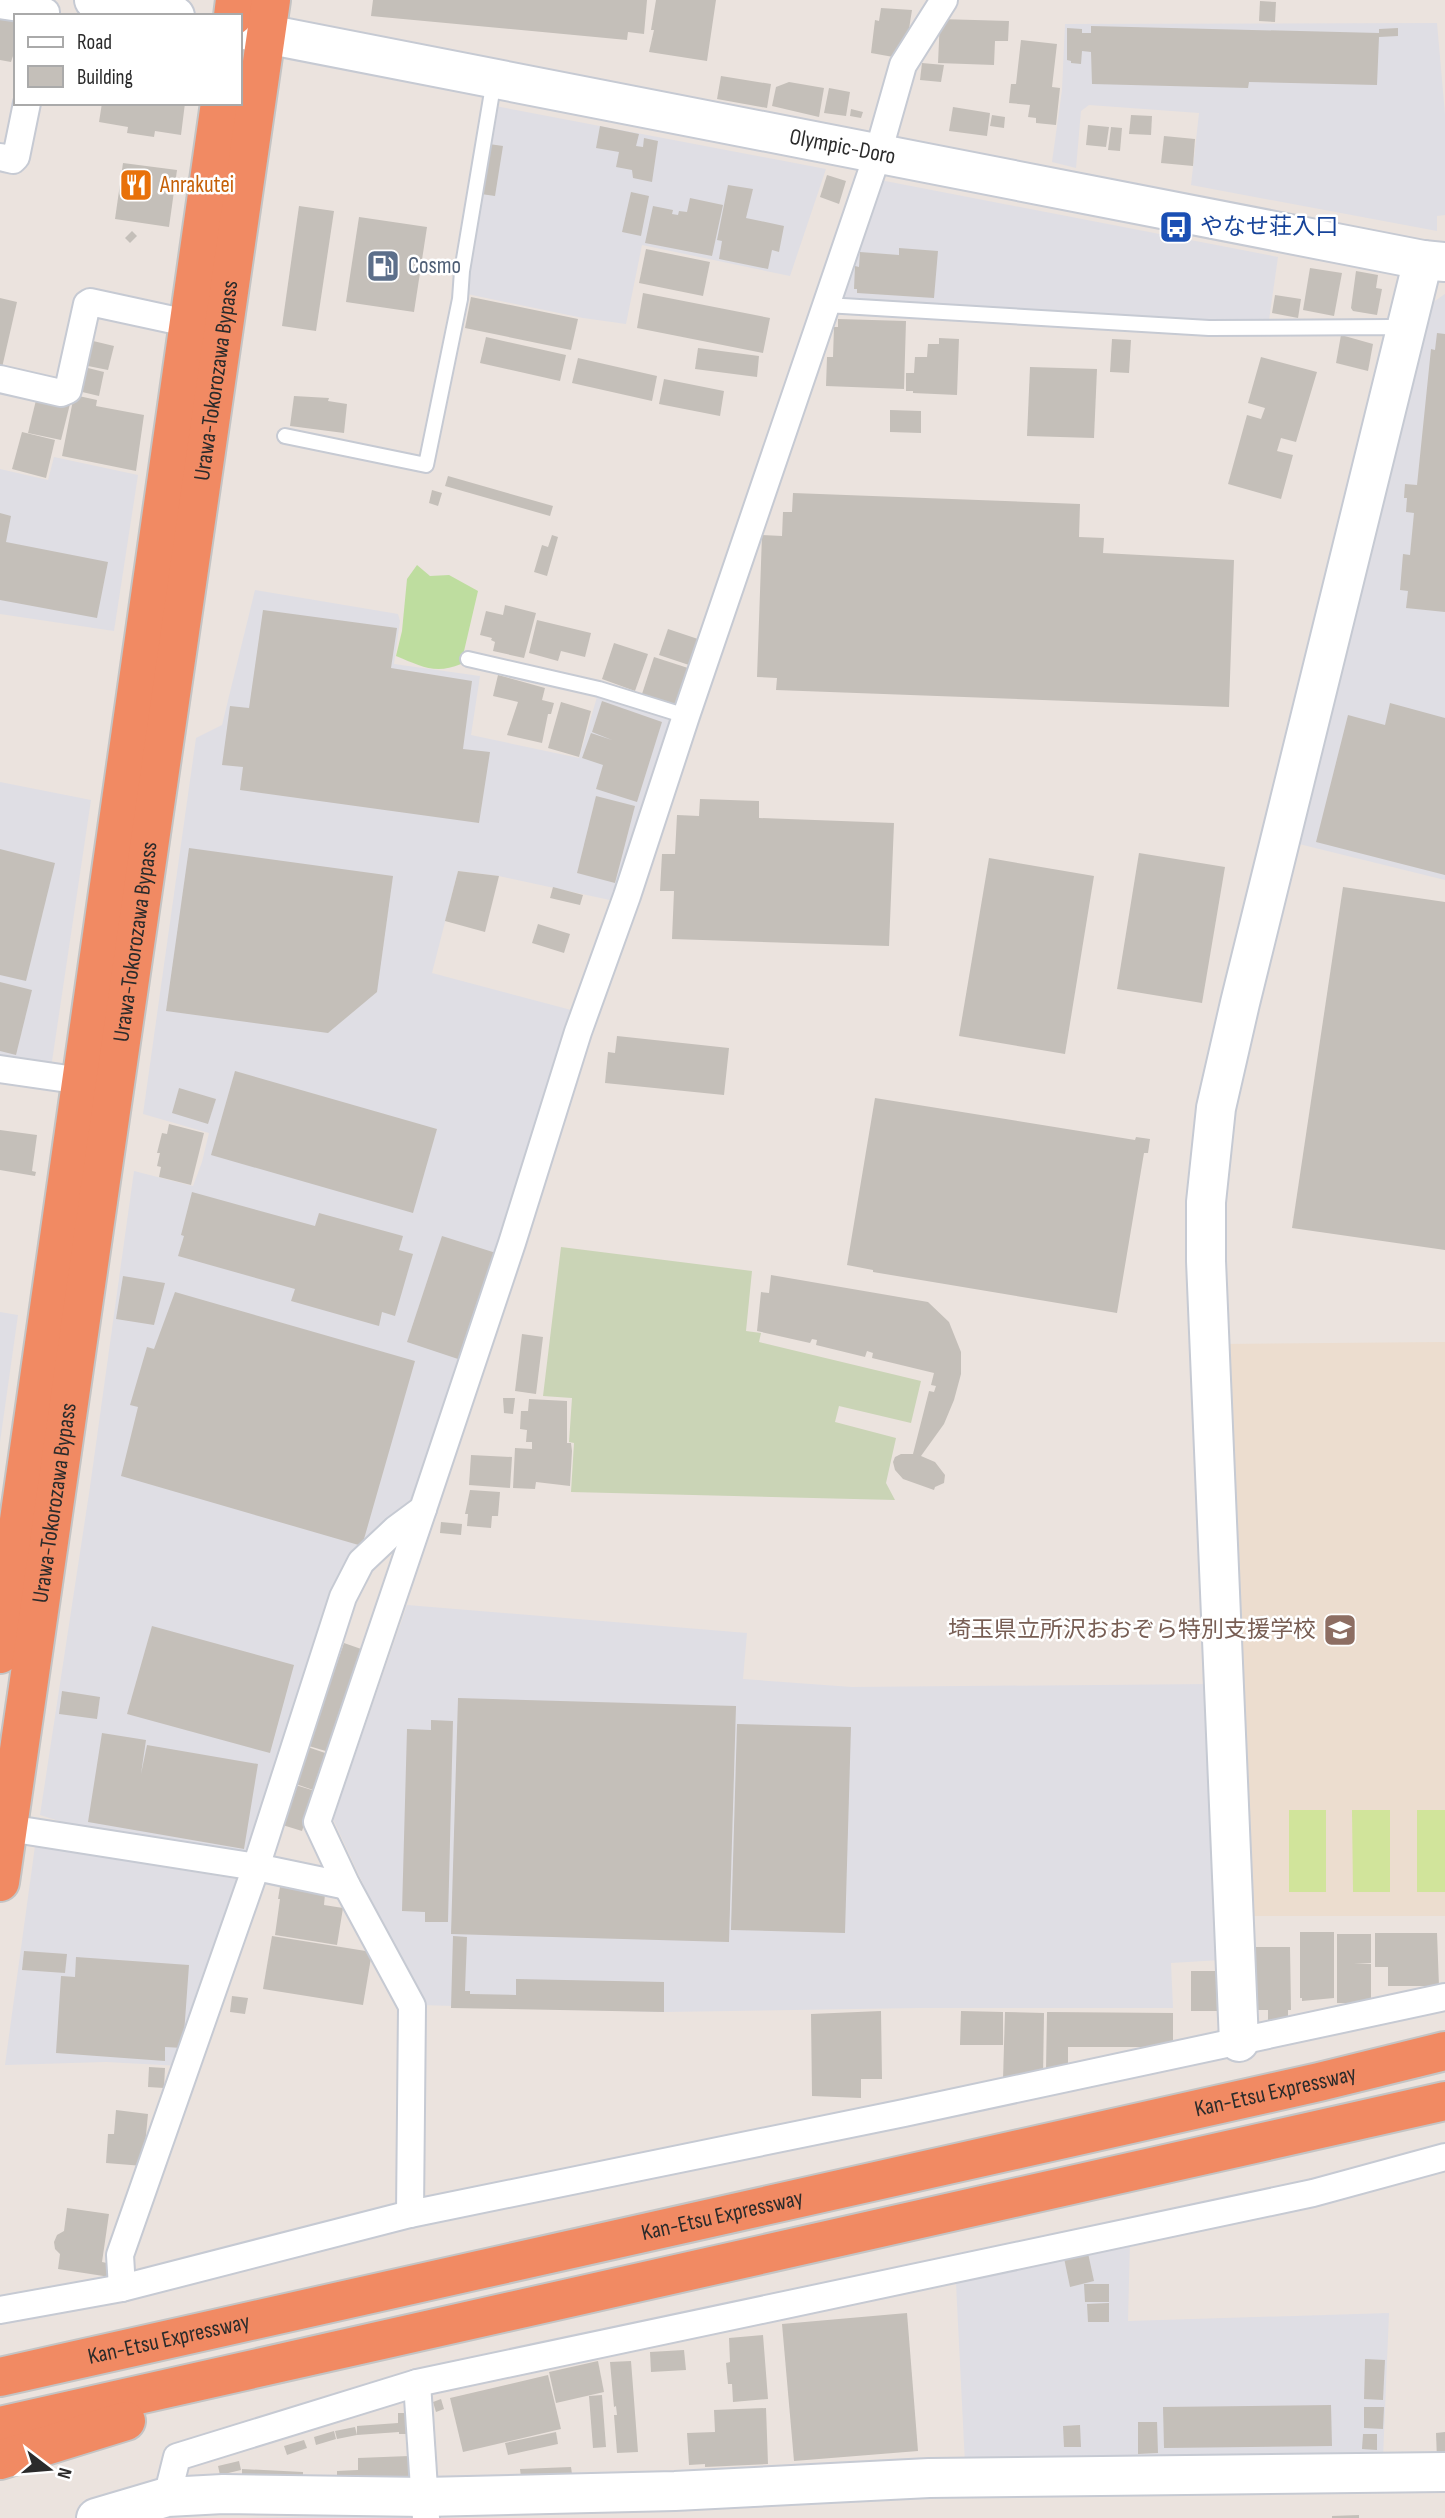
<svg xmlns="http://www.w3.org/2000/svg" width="1445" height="2518" font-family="'Sofia Sans Condensed','Noto Sans JP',sans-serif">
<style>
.industrial{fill:#dfdee4}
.education{fill:#ecddcf}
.green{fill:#bedd9f}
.cemetery{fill:#cad4b6}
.pitch{fill:#d1e49b}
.building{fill:#c4bfb9}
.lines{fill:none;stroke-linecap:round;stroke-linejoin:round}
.lane-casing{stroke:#c6cad3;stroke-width:18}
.street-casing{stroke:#c6cad3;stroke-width:30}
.secondary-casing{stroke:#c6cad3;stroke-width:42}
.highway-casing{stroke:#c4c4c4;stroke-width:42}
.lane{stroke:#fff;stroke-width:14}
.street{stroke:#fff;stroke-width:26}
.secondary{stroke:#fff;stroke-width:38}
.highway{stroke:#f18a63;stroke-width:38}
.labels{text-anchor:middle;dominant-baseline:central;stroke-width:5;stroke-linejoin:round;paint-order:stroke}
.street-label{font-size:23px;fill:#2b2b2b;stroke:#fff}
.food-label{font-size:23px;fill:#c56008;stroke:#fff;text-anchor:start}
.transit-label{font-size:23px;fill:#164399;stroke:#fff;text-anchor:start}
.service-label{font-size:23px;fill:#4e5e75;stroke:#fff;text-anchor:start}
.education-label{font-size:23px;fill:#785e54;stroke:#fff;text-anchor:end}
</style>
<rect width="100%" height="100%" fill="#ebe3de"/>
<g class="industrial">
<polygon points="1437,23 1445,114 1445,215 1437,216 1437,231 1191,185 1199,113 1089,105 1081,111 1076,168 1052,162 1062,90 1065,24"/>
<polygon points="495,106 826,169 790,276 642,245 626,324 583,318 467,294"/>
<polygon points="880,180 1278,257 1269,320 1128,320 847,299 841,292"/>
<polygon points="1445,294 1445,880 1295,843 1429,305"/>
<polygon points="54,457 138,475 114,631 0,614 0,469 48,480"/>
<polygon points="255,590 398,614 400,621 394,664 480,676 471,735 579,758 597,697 670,720 675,729 619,902 499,876 458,871 432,973 575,1011 415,1504 360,1555 253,1849 245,1857 113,1838 40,1815 90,1487 134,1171 193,1186 202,1162 209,1133 143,1114 196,738 222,725"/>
<polygon points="0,782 91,800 51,1068 0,1063"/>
<polygon points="0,1312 18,1315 0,1442"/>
<polygon points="407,1605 747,1633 743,1679 852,1687 1210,1684 1221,1960 1171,1963 1173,2008 920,2008 664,2012 419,2005 333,1819"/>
<polygon points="35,1846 242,1880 181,2066 106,2062 5,2065"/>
<polygon points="1130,2241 1128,2321 1389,2313 1383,2458 965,2464 956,2283"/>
<polygon points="326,2516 408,2517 408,2518 246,2518"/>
</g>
<polygon class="education" points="1445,1342 1445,1916 1249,1916 1220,1344"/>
<path class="green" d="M 417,565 L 430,576 L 449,575 L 478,591 L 461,664 C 435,675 421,666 396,656 L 402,631 L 407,579 Z"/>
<polygon class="cemetery" points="561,1247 752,1271 746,1331 761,1333 759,1342 921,1381 911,1423 839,1406 835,1422 896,1438 886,1483 895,1500 571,1492 574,1443 569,1442 572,1398 543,1396"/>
<g class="pitch">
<rect x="1289" y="1810" width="37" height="82"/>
<polygon points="1352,1810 1390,1810 1390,1892 1353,1892"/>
<rect x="1417" y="1810" width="28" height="82"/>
</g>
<g class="building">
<polygon points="373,0 647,0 644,34 628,32 627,40 371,16"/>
<polygon points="656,0 716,0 707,61 649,52 654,30 651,30"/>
<polygon points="1260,1 1276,2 1275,22 1259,21"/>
<polygon points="0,8 16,16 16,47 11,62 0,60"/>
<polygon points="881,8 912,10 909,29 899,58 871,53 875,20 879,21"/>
<polygon points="940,19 1009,21 1008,41 995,41 994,65 938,63"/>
<polygon points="1091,26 1379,33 1379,29 1398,28 1398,36 1379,37 1377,85 1249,82 1248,88 1092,84 1091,52 1082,51 1081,64 1071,63 1071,61 1067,60 1067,28 1082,29 1082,33 1091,33"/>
<polygon points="1021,40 1057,44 1052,87 1060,88 1056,125 1036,123 1036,118 1028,117 1030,105 1009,103 1011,84 1016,84"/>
<polygon points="922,63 944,65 941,82 920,80"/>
<polygon points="721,76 771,84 767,108 717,99"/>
<polygon points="789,82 824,88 819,117 772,106 776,87"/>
<polygon points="829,88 850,92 846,116 824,113"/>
<polygon points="102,103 185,103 181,135 155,131 154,137 127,133 128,127 99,122"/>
<polygon points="953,107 990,113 987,136 949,131"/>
<polygon points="851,109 863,112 861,118 850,116"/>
<polygon points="992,115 1005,117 1004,128 990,126"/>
<polygon points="1131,115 1152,116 1151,135 1129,134"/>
<polygon points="1088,125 1109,127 1106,147 1086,145"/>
<polygon points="600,126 639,134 636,146 643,147 644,138 658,141 652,182 633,178 632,170 616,167 619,152 596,148"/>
<polygon points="1111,127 1122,128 1120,151 1108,150"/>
<polygon points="1164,136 1195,139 1193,166 1161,163"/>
<polygon points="489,144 503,146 495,196 481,194"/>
<polygon points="123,163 177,170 169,227 115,219"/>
<polygon points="827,175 846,181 839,204 820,197"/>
<polygon points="728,185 753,189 746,218 784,226 779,252 772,250 768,269 719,259 722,241 717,240"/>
<polygon points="631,192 649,196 641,236 622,232"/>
<polygon points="690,198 723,205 712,256 645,243 653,206 673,210 672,214 678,215 679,211 687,212"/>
<polygon points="299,206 334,211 316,331 282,326"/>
<polygon points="359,217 427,227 414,312 346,302"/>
<polygon points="132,231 137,236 130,243 125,238"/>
<polygon points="899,248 938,251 934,298 857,293 857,289 854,289 855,266 859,267 860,252 899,255"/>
<polygon points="646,249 710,262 703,296 639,283"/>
<polygon points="1310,268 1342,273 1334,316 1303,310"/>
<polygon points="1356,271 1378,275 1376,288 1382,289 1377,315 1353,311 1351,308"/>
<polygon points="643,293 770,318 763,353 637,328"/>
<polygon points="1275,295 1301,299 1298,318 1272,313"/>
<polygon points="471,297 578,319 571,350 465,328"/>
<polygon points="0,298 17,302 1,372 0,371"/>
<polygon points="838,319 906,321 904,389 826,386 827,357 833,357 834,327 838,327"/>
<polygon points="1437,333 1445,334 1445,612 1406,608 1408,591 1400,590 1403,554 1410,555 1414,513 1406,512 1407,498 1404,498 1405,484 1417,485 1431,349 1435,350"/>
<polygon points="1341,335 1373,344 1368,371 1336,363"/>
<polygon points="486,337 566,355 560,381 480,363"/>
<polygon points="939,338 959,339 957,395 913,393 913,391 906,391 906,373 914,373 915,357 927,357 928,344 939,344"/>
<polygon points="1112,339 1131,340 1129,373 1110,372"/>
<polygon points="89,340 114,346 108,370 83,365"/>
<polygon points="698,348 759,356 757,377 695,369"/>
<polygon points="1261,357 1317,372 1296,442 1281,438 1277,451 1293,455 1281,499 1228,484 1247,415 1261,419 1265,408 1248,403"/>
<polygon points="578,358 657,376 652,401 572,383"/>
<polygon points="84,367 104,372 99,396 78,391"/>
<polygon points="1030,367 1097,369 1094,438 1027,436"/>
<polygon points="664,379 724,391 720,416 659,404"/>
<polygon points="74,395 97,400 96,406 144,415 136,471 62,456"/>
<polygon points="37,396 70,404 61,440 28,433"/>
<polygon points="294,396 329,398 328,401 347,404 344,433 290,426"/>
<polygon points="890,410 921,411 921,433 890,432"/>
<polygon points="22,432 55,440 46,478 12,469"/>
<polygon points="448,476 553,506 550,516 445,486"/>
<polygon points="432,490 442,493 438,506 429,503"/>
<polygon points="793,493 1080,504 1079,537 1104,538 1103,553 1234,560 1229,707 776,690 777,678 757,677 762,535 782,536 783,512 792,512"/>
<polygon points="0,513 11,516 6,542 108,562 97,618 0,600"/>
<polygon points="552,535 558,537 547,576 534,572 542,545 548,547"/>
<polygon points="505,605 536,613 524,658 493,651 495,642 491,640 492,638 480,635 486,611 503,615"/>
<polygon points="263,610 397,628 391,668 472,681 463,749 490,752 479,823 240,790 243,767 222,765 230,706 249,708"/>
<polygon points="537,620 591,633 585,657 561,651 558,661 529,653"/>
<polygon points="668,629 698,639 689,665 659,655"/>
<polygon points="614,643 648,654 635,691 602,679"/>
<polygon points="654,657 688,668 675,705 642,694"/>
<polygon points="498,675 545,688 542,700 554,703 551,714 548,714 542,743 507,735 518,702 493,696"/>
<polygon points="602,701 662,722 637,802 596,789 603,765 582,758 591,733 612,740 592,732"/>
<polygon points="561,702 591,711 579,757 548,748"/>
<polygon points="1390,703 1445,718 1445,875 1316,842 1348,715 1385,725"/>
<polygon points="596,796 635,806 615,883 577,873"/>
<polygon points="700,799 759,801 759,818 894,823 889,946 672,939 674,891 660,891 662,854 675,854 677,815 699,816"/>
<polygon points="189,848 393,876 377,992 328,1033 166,1011"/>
<polygon points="0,849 55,863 26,981 0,975"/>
<polygon points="1139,853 1225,867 1202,1003 1117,989"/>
<polygon points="989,858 1094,876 1065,1054 959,1036"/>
<polygon points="458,871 499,876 485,932 445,921"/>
<polygon points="553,887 583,895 580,905 550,898"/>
<polygon points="1343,887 1445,902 1445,1250 1292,1228"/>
<polygon points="538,924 570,934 564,953 532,943"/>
<polygon points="0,982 32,990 16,1055 0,1051"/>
<polygon points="617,1036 729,1048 724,1095 605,1083 608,1052 615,1053"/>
<polygon points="235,1071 437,1129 413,1213 211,1155"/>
<polygon points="179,1088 216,1099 208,1124 172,1113"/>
<polygon points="875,1098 1135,1140 1136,1137 1150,1139 1148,1153 1144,1153 1117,1313 873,1272 873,1270 847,1265"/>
<polygon points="169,1124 204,1133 191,1185 159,1177 161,1167 157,1166 160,1153 157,1153 162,1133 167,1134"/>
<polygon points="0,1130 37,1135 32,1171 36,1172 35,1176 0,1170"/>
<polygon points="192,1192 315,1226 319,1213 403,1236 399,1250 413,1254 395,1316 382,1312 379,1326 291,1301 295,1289 178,1256 184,1236 181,1235"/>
<polygon points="442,1236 496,1253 461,1360 407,1342"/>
<polygon points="771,1275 928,1302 949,1322 961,1352 961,1374 954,1400 944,1424 921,1456 935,1462 945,1475 944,1483 935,1487 934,1490 903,1479 895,1470 893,1462 895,1457 901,1454 913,1454 929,1391 934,1392 936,1386 931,1385 934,1373 872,1358 873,1353 867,1351 865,1357 816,1345 817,1340 812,1339 810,1343 757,1331 761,1292 769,1293"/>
<polygon points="123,1276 165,1283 154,1325 116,1319"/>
<polygon points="175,1292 415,1361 362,1546 121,1476 138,1407 130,1405 147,1347 154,1349"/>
<polygon points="522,1334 543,1337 536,1394 515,1391"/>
<polygon points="503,1398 515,1398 513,1414 504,1413"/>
<polygon points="529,1399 567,1401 567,1443 571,1443 572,1451 570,1486 536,1482 535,1489 513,1488 515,1448 532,1449 532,1442 526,1442 527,1430 520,1429 521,1411 528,1411"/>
<polygon points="471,1455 512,1457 510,1488 469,1485"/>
<polygon points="470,1490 500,1492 498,1516 492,1516 491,1528 467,1526 468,1514 465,1514"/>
<polygon points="441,1522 462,1524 461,1535 440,1533"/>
<polygon points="152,1626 294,1665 270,1753 127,1714"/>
<polygon points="344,1643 364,1650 329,1752 302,1744 323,1684 329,1686"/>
<polygon points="62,1691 100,1697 97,1719 59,1714"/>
<polygon points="458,1698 736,1706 729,1942 451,1934"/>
<polygon points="431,1720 453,1721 448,1922 425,1922 425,1912 402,1911 407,1729 431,1730"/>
<polygon points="737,1724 851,1727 845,1933 731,1930"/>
<polygon points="102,1733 146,1740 141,1774 147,1745 258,1764 244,1849 88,1822"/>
<polygon points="302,1745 328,1754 316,1791 290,1782"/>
<polygon points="289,1783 315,1791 302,1831 276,1823"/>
<polygon points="280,1887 325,1894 324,1905 343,1908 337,1945 275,1935 280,1899 278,1899"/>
<polygon points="1300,1932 1334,1932 1334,1998 1302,2001 1302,1998 1300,1998"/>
<polygon points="1375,1933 1437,1933 1439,1986 1388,1986 1388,1967 1375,1967"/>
<polygon points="1337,1934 1371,1934 1371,1963 1354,1964 1371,1964 1371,2003 1337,2003"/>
<polygon points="272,1936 372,1952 363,2005 263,1989"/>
<polygon points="453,1936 467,1937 465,1991 470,1991 470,1994 516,1995 516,1979 664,1982 664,2012 451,2008"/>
<polygon points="1255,1947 1290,1947 1291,2010 1288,2010 1288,2022 1268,2024 1268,2010 1256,2010"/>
<polygon points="24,1951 67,1954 65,1973 22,1970"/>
<polygon points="76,1957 189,1965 183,2048 165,2047 165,2061 56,2053 61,1976 75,1977"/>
<polygon points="1191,1971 1216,1971 1217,2011 1191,2011"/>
<polygon points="232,1996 248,1998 245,2014 230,2012"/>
<polygon points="881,2011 882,2079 861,2079 861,2098 812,2096 811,2014"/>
<polygon points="961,2011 1003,2012 1003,2045 960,2045"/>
<polygon points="1005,2012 1044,2013 1043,2078 1003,2080"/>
<polygon points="1047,2012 1173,2013 1173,2047 1068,2047 1068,2070 1046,2070"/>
<polygon points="149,2067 165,2068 164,2088 148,2087"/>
<polygon points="116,2110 148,2114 143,2166 106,2163 108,2134 114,2134"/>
<polygon points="67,2208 109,2214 102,2262 112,2264 110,2277 58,2269 60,2254 55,2249 54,2242 57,2235 64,2231"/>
<polygon points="1088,2253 1094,2281 1070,2287 1064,2258"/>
<polygon points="1084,2284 1109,2284 1109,2302 1085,2302"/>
<polygon points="1109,2303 1109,2322 1088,2322 1087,2304"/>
<polygon points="907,2313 918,2451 794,2461 782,2324"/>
<polygon points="763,2335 768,2399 733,2402 732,2384 728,2384 726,2363 730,2362 729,2338"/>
<polygon points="684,2350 686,2370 651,2372 650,2352"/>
<polygon points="1365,2359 1385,2360 1383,2400 1364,2399"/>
<polygon points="598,2361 604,2392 556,2403 549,2372"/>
<polygon points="631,2361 638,2452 617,2453 614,2415 617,2415 616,2406 614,2407 610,2362"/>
<polygon points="548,2375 561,2429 463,2452 450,2398"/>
<polygon points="602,2395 606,2447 593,2448 589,2396"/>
<polygon points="441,2399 444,2409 436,2412 433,2402"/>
<polygon points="1331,2405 1332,2446 1164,2448 1163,2407"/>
<polygon points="1364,2407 1384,2407 1383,2429 1364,2428"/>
<polygon points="766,2408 768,2464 705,2467 705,2464 689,2465 687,2433 715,2432 714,2410"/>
<polygon points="398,2413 406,2413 408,2434 399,2434 399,2432 357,2435 357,2426 398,2423"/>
<polygon points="1138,2422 1157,2422 1158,2453 1138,2454"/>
<polygon points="1080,2425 1081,2447 1064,2447 1063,2426"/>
<polygon points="355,2427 357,2435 337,2439 335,2431"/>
<polygon points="334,2431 336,2439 316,2445 314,2437"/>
<polygon points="556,2432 558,2444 508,2455 505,2443"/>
<polygon points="1445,2432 1445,2459 1437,2459 1436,2433"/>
<polygon points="1363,2434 1377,2434 1377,2450 1362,2449"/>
<polygon points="304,2440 307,2448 287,2455 284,2446"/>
<polygon points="409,2456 409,2477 337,2480 337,2471 358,2470 358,2458"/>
<polygon points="239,2461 241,2470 220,2475 218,2466"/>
<polygon points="571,2467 572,2474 521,2477 520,2469"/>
<polygon points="242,2469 303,2472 303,2481 242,2479"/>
<polygon points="1359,2515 1359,2518 1332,2518 1332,2516"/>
</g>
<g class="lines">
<defs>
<g id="lane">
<polyline points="826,305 1209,328 1391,327 1405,330"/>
<polyline points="285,436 426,465 460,299 462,271 494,80"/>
<polyline points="468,659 599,689 686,716"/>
</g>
<g id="street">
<polyline points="0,5 46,12"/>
<polyline points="0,157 13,160 16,157 27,103"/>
<polyline points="0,379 61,393 68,390 87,304 90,302 187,323"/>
<polyline points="0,1069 82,1081"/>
<polyline points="8,1828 256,1867 347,1886"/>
<polyline points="410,2214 412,2006 347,1886 317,1822 423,1509"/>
<polyline points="122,2288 120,2255 256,1867 343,1597 361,1562 396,1529 423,1509 512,1243 578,1032 627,896 686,716 878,153 903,65 944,0"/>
<polyline points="0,2310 122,2288 410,2214 904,2113 1445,1997"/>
<polyline points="417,2383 426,2518"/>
<polyline points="167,2497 177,2457 417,2383 1313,2193 1445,2157"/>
</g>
<g id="secondary">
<polyline points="94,0 175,16"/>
<path id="s1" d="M 240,29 L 1423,260 L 1445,262"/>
<polyline points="1239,2042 1206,1261 1206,1202 1216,1108 1240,1003 1423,260"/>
<polyline points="96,2518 167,2497 223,2494 424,2497 675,2491 929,2478 1445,2472"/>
</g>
<g id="highway">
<polyline points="233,16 235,0"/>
<polyline points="0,1654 220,103"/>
<path id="s2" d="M 0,1882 L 271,0"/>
<path id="s3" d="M 0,2377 L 1319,2082 L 1445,2051"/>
<polyline points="0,2426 1445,2101"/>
<polyline points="0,2460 126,2421"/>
</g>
</defs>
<use href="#lane" class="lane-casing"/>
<use href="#street" class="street-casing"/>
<use href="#secondary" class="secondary-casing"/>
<use href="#highway" class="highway-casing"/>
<use href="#lane" class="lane"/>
<use href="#street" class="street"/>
<use href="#secondary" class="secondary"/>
<use href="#highway" class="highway"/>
</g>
<defs>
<symbol id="restaurant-square" viewBox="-11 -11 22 22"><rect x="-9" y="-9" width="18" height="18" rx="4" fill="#e8710a" stroke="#fff"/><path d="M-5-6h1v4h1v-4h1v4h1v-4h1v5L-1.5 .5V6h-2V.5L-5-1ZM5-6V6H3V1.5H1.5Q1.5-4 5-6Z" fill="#fff"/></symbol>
<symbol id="bus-square" viewBox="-11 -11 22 22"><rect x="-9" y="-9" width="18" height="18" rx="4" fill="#1a4fb4" stroke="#fff"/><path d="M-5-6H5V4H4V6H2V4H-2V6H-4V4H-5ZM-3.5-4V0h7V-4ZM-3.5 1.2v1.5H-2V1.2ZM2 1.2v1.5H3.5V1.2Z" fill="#fff"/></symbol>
<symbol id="fuel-square" viewBox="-11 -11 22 22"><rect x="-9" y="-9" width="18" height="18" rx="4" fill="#5c6f8a" stroke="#fff"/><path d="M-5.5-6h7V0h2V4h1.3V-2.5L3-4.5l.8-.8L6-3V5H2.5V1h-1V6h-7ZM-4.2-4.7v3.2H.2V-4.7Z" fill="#fff"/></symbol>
<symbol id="school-square" viewBox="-11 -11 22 22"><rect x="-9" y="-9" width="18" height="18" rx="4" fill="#8d6e63" stroke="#fff"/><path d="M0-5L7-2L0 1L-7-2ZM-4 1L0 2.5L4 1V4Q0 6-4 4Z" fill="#fff"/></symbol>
</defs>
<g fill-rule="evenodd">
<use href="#restaurant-square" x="117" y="166" width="38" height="38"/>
<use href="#bus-square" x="1157" y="208" width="38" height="38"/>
<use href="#fuel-square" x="364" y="247" width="38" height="38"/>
<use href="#school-square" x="1321" y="1611" width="38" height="38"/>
</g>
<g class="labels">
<g class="street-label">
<text stroke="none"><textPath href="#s1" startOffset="614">Olympic-Doro</textPath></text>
<text stroke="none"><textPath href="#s2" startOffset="1517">Urawa-Tokorozawa Bypass</textPath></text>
<text stroke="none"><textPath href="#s2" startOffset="950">Urawa-Tokorozawa Bypass</textPath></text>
<text stroke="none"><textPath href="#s2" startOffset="383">Urawa-Tokorozawa Bypass</textPath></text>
<text stroke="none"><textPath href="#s3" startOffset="1307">Kan-Etsu Expressway</textPath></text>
<text stroke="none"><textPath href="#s3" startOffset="740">Kan-Etsu Expressway</textPath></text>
<text stroke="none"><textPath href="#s3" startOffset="173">Kan-Etsu Expressway</textPath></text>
</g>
<g class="food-label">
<text x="160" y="185">Anrakutei</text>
</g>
<g class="transit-label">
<text x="1200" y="227">やなせ荘入口</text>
</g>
<g class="service-label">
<text x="408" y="266">Cosmo</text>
</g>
<g class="education-label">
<text x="1316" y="1630">埼玉県立所沢おおぞら特別支援学校</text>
</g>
</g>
<rect x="14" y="14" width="228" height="91" fill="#ffffff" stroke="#aaaaaa" stroke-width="2"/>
<rect x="28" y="37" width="35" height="10" fill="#ffffff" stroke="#aaaaaa" stroke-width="2"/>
<text x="77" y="49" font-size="21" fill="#2b2b2b">Road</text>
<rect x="28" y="66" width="35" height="21" fill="#c4bfb9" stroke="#aaaaaa" stroke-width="2"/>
<text x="77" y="84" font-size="21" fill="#2b2b2b">Building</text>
<g transform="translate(49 2469) rotate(106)" stroke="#ffffff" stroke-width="5" paint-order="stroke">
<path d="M0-5L12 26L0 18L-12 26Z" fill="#2b2b2b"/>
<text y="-10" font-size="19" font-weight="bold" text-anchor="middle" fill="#2b2b2b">N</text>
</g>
</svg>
